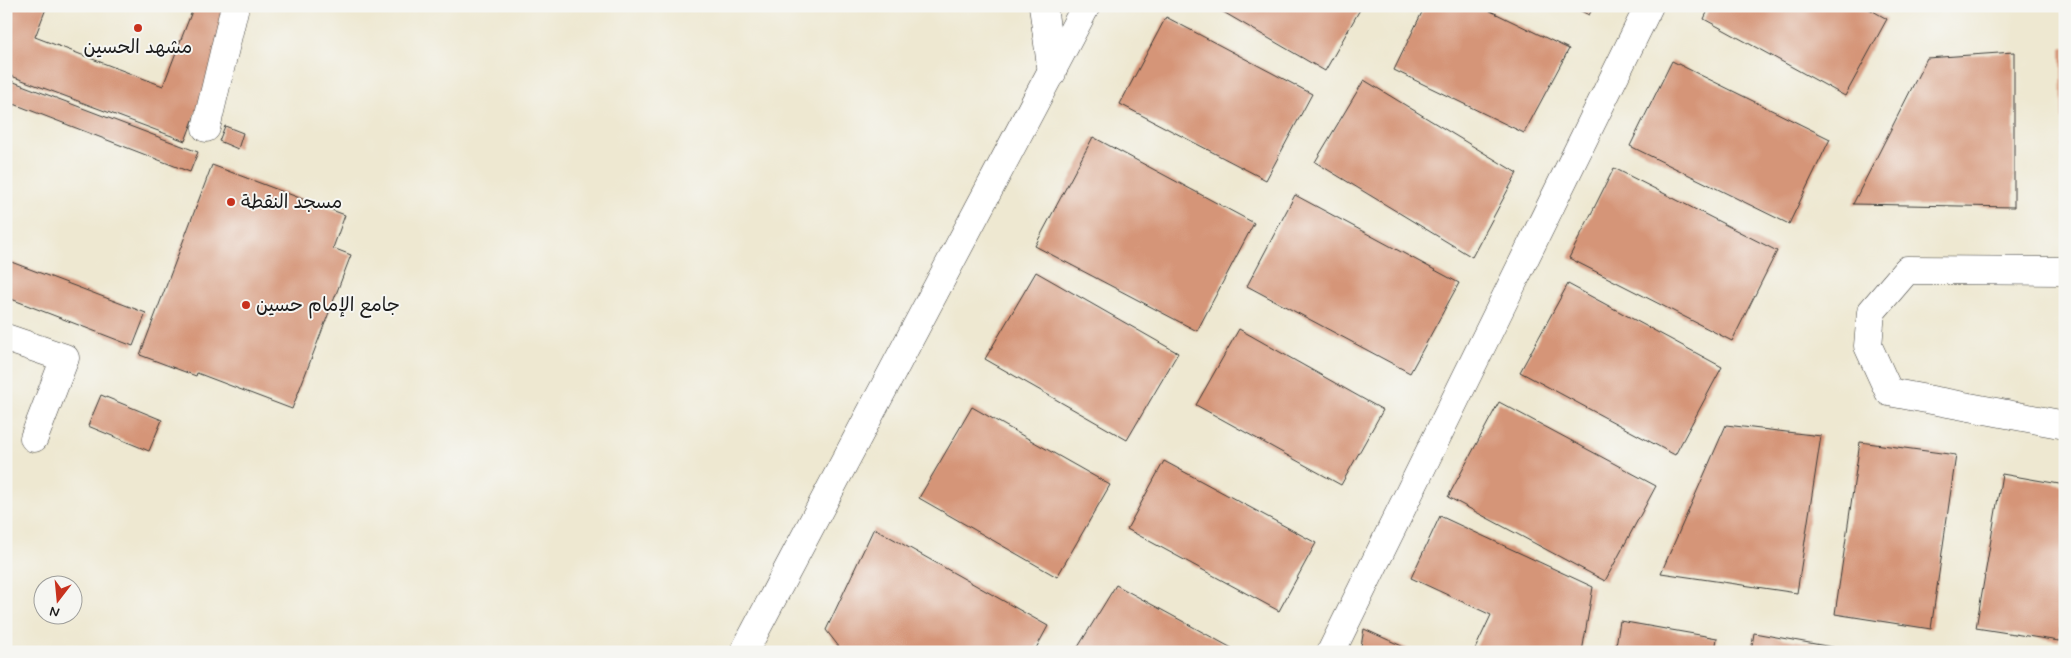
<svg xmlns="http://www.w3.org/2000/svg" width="2071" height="658" font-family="Mynerve,'Playpen Sans Arabic',sans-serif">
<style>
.building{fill:#d59578}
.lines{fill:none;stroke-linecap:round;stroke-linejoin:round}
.minor-casing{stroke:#3c3b37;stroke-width:29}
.minor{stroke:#fff;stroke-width:28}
.poi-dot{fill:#c8321e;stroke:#f6f6f2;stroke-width:2}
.labels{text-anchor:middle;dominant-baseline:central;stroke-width:4;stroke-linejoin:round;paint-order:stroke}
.poi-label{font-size:19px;fill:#1c1c1c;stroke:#f6f6f2;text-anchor:start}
</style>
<rect width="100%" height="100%" fill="#f6f6f2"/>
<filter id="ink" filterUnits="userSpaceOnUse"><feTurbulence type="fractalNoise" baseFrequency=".02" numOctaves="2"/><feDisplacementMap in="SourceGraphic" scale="10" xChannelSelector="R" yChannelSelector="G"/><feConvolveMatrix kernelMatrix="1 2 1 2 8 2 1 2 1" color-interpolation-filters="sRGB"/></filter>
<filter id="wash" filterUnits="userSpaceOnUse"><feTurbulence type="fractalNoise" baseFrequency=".0096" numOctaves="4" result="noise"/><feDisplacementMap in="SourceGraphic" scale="20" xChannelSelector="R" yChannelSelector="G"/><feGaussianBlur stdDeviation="1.12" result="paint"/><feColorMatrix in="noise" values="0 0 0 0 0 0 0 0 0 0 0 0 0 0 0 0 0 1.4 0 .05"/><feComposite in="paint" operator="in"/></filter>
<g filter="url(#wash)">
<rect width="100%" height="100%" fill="#eee8d1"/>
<g id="blocks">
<g class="building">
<polygon points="13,6 47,6 35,37 163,86 194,6 237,6 185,141 6,74 6,25"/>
<polygon points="1213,6 1362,6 1325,71"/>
<polygon points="1425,6 1480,6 1569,49 1524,133 1394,70"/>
<polygon points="1571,6 1594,6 1589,15"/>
<polygon points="1710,6 1864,6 1887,19 1845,96 1704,19"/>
<polygon points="1166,17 1312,94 1266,180 1120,104"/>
<polygon points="2061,47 2065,47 2065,198 2063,198"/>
<polygon points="2014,52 2014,207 1853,204 1927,58"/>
<polygon points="1672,61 1830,139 1789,224 1630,146"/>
<polygon points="6,79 198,152 190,172 14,104 6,123"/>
<polygon points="1364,80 1517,173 1472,257 1315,162"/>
<polygon points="225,126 243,133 238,149 219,141"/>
<polygon points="1093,137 1254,223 1197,331 1035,246"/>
<polygon points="212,165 345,215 333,248 351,255 292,409 197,373 196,376 140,355"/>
<polygon points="1614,168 1777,251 1732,341 1569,258"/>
<polygon points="1295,195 1459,283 1410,373 1247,286"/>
<polygon points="6,260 146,313 133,346 6,297"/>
<polygon points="1036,272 1178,353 1127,440 985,359"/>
<polygon points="1568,284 1722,367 1675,455 1520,372"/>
<polygon points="1239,329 1383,410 1341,485 1196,405"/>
<polygon points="101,395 162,420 149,451 88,426"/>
<polygon points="1499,402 1656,486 1605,581 1448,497"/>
<polygon points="972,407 1110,485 1057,577 919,498"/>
<polygon points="1726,425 1821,436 1797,593 1661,573"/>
<polygon points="1860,442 1956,455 1931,629 1835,614"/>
<polygon points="1164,461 1316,543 1279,611 1127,529"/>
<polygon points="2002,474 2065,485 2065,608 2059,641 1976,628"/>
<polygon points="1440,516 1593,587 1582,652 1482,652 1475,649 1491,615 1411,578"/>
<polygon points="874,528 1048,626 1034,652 843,652 826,630"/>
<polygon points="1116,585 1239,652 1075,652"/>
<polygon points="1620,621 1717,638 1715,652 1615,652"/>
<polygon points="1364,629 1415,652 1360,652"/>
<polygon points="1754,633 1854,651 1853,652 1751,652"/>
</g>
</g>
</g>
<g filter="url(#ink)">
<use href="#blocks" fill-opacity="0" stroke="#3c3b37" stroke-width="1"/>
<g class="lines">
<defs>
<g id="minor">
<polyline points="1043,6 1052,73"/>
<polyline points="206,128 235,6"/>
<polyline points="2065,271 1907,270 1871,312 1868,346 1889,392 2065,425"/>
<polyline points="6,338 65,358 34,438"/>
<polyline points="744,652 1086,6"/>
<polyline points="1331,652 1649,6"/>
</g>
</defs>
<use href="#minor" class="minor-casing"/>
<use href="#minor" class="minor"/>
</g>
</g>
<g class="poi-dot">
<circle cx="138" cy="28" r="5"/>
<circle cx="231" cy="202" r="5"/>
<circle cx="246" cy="305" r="5"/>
</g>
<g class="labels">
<g class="poi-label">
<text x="138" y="47" text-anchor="middle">مشهد الحسين</text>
<text x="241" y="202">مسجد النقطة</text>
<text x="256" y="305">جامع الإمام حسين</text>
</g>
</g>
<rect width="2071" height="658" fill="none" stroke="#f6f6f2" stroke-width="25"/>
<g transform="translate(58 600) rotate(196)"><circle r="24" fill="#f6f6f2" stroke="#9f9f9c"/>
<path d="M0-4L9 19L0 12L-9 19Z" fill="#c8321e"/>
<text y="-8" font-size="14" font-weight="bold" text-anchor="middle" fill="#1c1c1c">N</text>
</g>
</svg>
